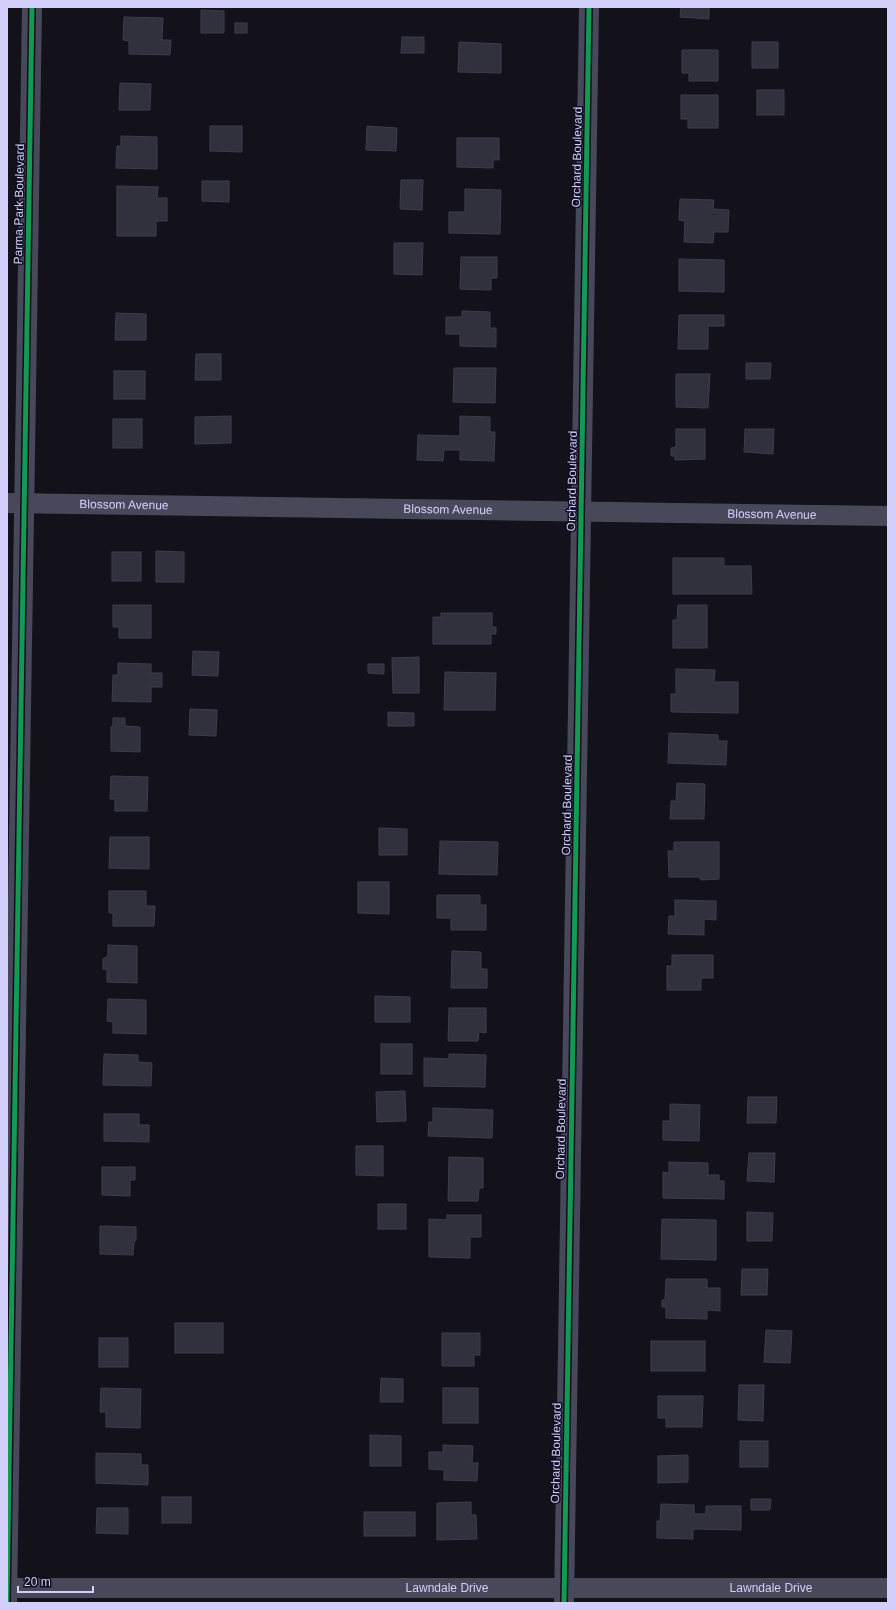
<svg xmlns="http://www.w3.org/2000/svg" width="895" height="1610" font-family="Helvetica,sans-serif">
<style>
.building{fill:#31303d;stroke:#3e3c4e}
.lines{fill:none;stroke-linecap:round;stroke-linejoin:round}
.street{stroke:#48485b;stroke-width:20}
.cycleway-casing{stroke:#100e1f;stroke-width:8}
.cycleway{stroke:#139951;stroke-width:5}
.labels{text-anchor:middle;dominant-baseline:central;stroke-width:3;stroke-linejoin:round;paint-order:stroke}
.street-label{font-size:12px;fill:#d2cffb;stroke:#100e1f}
</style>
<rect width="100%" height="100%" fill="#13121b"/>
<g class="building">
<polygon points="681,7 709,7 709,19 680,17"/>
<polygon points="201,10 224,11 224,33 201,33"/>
<polygon points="124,17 163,18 162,40 171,40 170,55 129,54 129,41 123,40"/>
<rect x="235" y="23" width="12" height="10"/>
<polygon points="402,37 424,37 424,53 401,53"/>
<polygon points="459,42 501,44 501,73 458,72"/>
<rect x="752" y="42" width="26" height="26"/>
<polygon points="682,50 718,50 718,81 689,81 689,73 682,73"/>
<polygon points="120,83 151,84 150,110 119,110"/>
<rect x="757" y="90" width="27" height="25"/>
<polygon points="681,95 718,95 718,128 688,128 688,119 681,119"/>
<polygon points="210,126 242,126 242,152 210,151"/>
<polygon points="367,126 397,128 396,151 366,150"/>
<polygon points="121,136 157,137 157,169 116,168 117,146 121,146"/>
<polygon points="457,138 499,138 499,160 493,160 493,168 457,167"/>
<polygon points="401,180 423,180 422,210 400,209"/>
<polygon points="202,181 229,181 229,202 202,201"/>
<polygon points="117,186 158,187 157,198 167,198 167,221 156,221 156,236 117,236"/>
<polygon points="465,189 501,190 500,234 449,233 449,212 465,212"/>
<polygon points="680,199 714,200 713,209 729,210 728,232 714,232 713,243 684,242 685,221 679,220"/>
<polygon points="394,243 423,243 422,275 394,274"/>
<polygon points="461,257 497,257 497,278 491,278 491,290 460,289"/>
<polygon points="679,259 724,260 724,292 679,291"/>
<polygon points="462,311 490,312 490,328 496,328 496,347 460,346 460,334 446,334 446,317 462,317"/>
<polygon points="116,313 146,314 146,340 115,340"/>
<polygon points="679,315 724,315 724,326 708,326 708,349 678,349"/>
<polygon points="196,354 221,354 221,380 195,380"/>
<polygon points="746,363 771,363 770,379 746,379"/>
<polygon points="454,368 496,368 495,403 453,402"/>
<rect x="114" y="371" width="31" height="28"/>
<polygon points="676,374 710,374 708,408 676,407"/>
<polygon points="231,416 231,443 195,444 195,417"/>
<polygon points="460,416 490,417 490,432 495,432 494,461 460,460 460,450 444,450 443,461 417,460 418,435 460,436"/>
<rect x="113" y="419" width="29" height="29"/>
<polygon points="676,429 705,429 705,459 675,460 675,456 671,456 671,448 676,447"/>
<polygon points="745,429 774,429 773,454 744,452"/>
<polygon points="156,551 184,552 184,582 156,582"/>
<rect x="112" y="552" width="29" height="29"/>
<polygon points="673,558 724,558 724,566 751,566 752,594 673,594"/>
<polygon points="113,605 151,605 151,638 119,638 119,627 113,627"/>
<polygon points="678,605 707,605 707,648 673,648 673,620 677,620"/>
<polygon points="441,613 492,613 492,627 496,627 496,634 491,634 491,644 433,644 433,617 441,617"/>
<polygon points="193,651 219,652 218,676 192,675"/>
<polygon points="419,657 419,693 393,693 392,658"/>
<polygon points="118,663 151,664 151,673 162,673 162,687 151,687 151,702 112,701 113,675 118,675"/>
<polygon points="368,664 384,664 384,674 368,673"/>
<polygon points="676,669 715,670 714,682 738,682 738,713 671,712 671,694 676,694"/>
<polygon points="445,672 496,673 495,710 444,710"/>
<polygon points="190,709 217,710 216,736 189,735"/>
<polygon points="388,712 414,713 414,726 388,726"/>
<polygon points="113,718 125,718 125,726 140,727 140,752 111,751 111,727 113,726"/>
<polygon points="669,733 718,735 718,741 727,741 726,765 668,763"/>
<polygon points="111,776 148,777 147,811 115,811 115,799 110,799"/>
<polygon points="677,783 705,784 704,819 670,819 671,801 676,801"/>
<polygon points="379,828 407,829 407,855 379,855"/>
<polygon points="110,837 149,837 149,869 109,868"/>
<polygon points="440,841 498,842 497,875 439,874"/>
<polygon points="674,842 719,842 719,879 701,880 699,877 669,877 668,851 674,851"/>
<polygon points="358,882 389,882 389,914 358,913"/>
<polygon points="109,891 146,891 146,906 155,906 154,926 113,926 113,913 109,913"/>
<polygon points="437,895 480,895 480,905 486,905 486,930 451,930 451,918 437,918"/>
<polygon points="675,900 716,901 716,920 704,919 704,935 668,934 669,916 675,916"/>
<polygon points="108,945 137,946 137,983 107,982 107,969 103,969 103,959 108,956"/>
<polygon points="452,951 481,952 481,969 487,969 487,988 451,988"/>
<polygon points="672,955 713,955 713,978 701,978 701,990 667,990 667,966 672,966"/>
<polygon points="375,996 410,997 410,1022 375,1022"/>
<polygon points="108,999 146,1000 146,1034 113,1033 113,1022 107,1021"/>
<polygon points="449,1008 486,1008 486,1033 479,1032 478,1041 448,1041"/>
<rect x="381" y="1044" width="31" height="30"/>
<polygon points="104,1054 138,1055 138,1062 152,1063 151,1086 103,1085"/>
<polygon points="449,1054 486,1055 485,1087 424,1086 424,1058 449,1059"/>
<polygon points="405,1091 406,1121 377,1122 376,1092"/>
<polygon points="748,1097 777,1097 776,1123 747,1123"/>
<polygon points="670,1104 700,1105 699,1141 663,1140 663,1121 672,1121 670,1119"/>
<polygon points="433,1108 493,1110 492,1138 428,1136 429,1122 433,1122"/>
<polygon points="104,1114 139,1114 139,1125 149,1125 149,1142 104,1141"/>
<polygon points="356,1146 383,1146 383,1176 356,1175"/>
<polygon points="749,1153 775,1153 774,1182 747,1181"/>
<polygon points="449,1157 483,1158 483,1188 479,1188 478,1201 448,1201"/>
<polygon points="669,1162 708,1163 708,1175 719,1175 719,1181 724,1181 724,1199 663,1198 663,1172 669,1173"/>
<polygon points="102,1167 135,1167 135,1180 130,1180 130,1196 102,1195"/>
<rect x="378" y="1204" width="28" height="25"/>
<polygon points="747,1212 773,1213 772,1241 747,1241"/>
<polygon points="447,1215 481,1215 481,1237 470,1237 470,1258 429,1257 429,1219 447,1220"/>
<polygon points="662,1219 716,1220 716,1260 661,1259"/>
<polygon points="100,1226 136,1227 136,1240 134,1242 133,1255 100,1254"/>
<polygon points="742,1269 768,1269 767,1295 741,1295"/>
<polygon points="666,1279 707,1279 707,1288 720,1288 720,1311 707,1310 707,1319 666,1318 666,1307 662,1307 662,1300 665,1300"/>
<rect x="175" y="1323" width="48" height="30"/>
<polygon points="766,1330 792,1331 790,1363 764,1362"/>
<polygon points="442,1333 480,1333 480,1355 474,1355 474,1366 442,1366"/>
<rect x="99" y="1338" width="29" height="29"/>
<rect x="651" y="1341" width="54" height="30"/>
<polygon points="381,1378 403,1379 403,1402 380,1402"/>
<polygon points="739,1385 764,1385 763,1421 738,1420"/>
<polygon points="101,1388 141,1389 140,1428 106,1427 106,1412 100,1412"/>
<rect x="443" y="1388" width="35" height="35"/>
<polygon points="658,1396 703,1396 702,1427 666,1427 666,1418 658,1418"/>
<polygon points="370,1435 401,1436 401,1466 370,1466"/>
<rect x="740" y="1441" width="28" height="26"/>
<polygon points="443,1445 473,1446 472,1463 478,1463 477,1481 444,1480 444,1470 429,1469 429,1452 443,1452"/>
<polygon points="96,1453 141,1454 141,1465 148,1465 148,1485 96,1483"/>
<polygon points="688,1455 688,1482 658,1483 658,1456"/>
<rect x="162" y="1497" width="29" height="26"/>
<polygon points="751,1499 771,1499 770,1510 751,1510"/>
<polygon points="471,1502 471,1515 476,1515 477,1539 437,1540 437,1503"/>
<polygon points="661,1504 694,1505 694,1514 706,1514 706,1506 741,1506 741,1530 693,1529 693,1539 657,1538 657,1521 660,1521"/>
<polygon points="97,1508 128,1508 128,1534 96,1533"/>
<rect x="364" y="1512" width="51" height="24"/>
</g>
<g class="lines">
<g class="street">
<path id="s1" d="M 7,503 L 888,516"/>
<path id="s2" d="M 7,1588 L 888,1588"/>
<polyline points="7,1601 32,7"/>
<polyline points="564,1603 589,7"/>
</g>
<defs>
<g id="cycleway">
<polyline points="7,1601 32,7"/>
<polyline points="564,1603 589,7"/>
</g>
</defs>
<use href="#cycleway" class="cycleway-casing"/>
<use href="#cycleway" class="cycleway"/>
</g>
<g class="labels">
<g class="street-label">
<text transform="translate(577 157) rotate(-89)">Orchard Boulevard</text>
<text transform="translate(19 204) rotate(-89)">Parma Park Boulevard</text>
<text transform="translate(572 481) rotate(-89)">Orchard Boulevard</text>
<text stroke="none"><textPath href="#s1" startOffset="117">Blossom Avenue</textPath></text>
<text stroke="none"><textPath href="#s1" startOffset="441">Blossom Avenue</textPath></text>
<text stroke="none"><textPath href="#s1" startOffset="765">Blossom Avenue</textPath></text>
<text transform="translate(567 805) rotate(-89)">Orchard Boulevard</text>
<text transform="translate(561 1129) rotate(-89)">Orchard Boulevard</text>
<text transform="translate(556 1453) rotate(-89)">Orchard Boulevard</text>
<text stroke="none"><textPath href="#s2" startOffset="440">Lawndale Drive</textPath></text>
<text stroke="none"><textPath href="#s2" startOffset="764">Lawndale Drive</textPath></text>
</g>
</g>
<rect width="895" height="1610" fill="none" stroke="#d2cffb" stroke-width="16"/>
<path d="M18 1586v6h75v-6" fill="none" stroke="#d2cffb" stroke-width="2"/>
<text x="24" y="1586" font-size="12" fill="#d2cffb" stroke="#100e1f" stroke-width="3" paint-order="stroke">20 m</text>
</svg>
